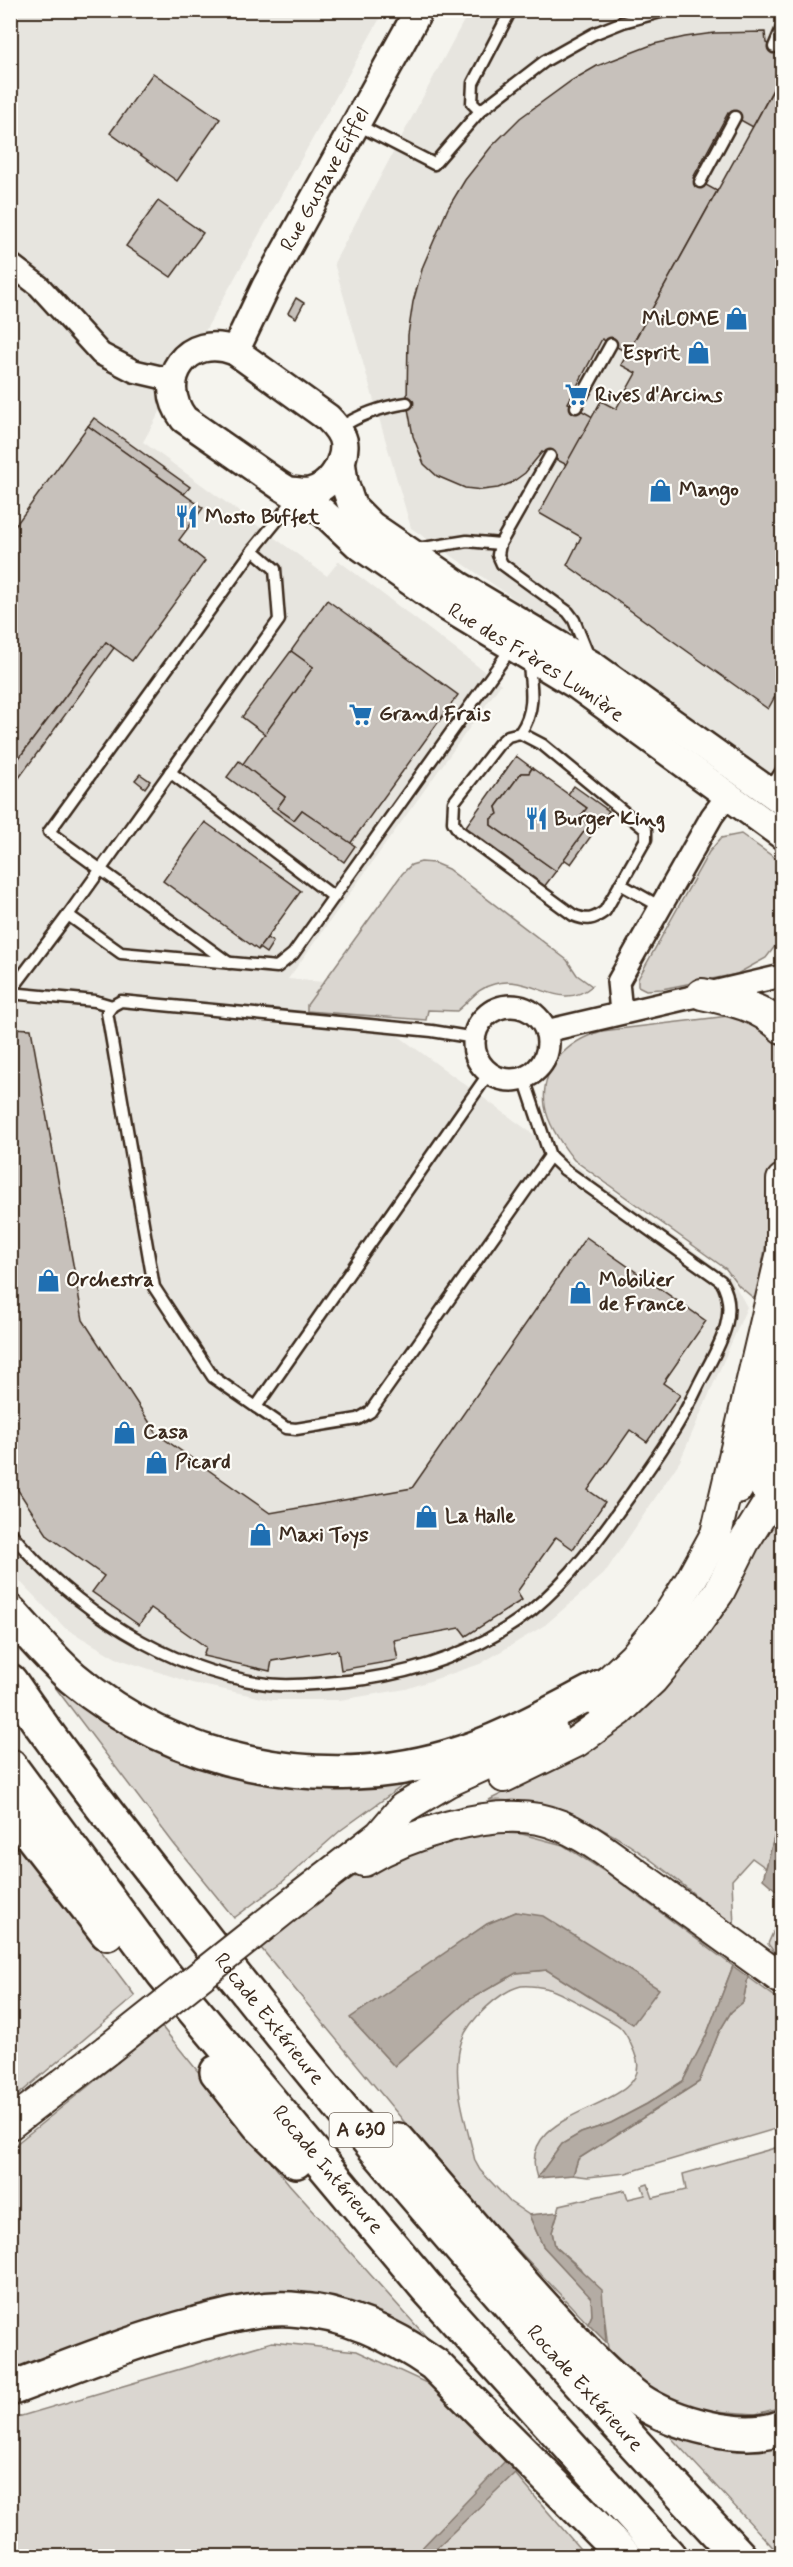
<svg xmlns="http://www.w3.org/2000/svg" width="793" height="2567" font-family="Mynerve,sans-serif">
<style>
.built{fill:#e7e5df}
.green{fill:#dad6d0;stroke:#8a8077;stroke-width:1.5;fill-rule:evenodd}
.water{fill:#b4aca4;stroke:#84786e;stroke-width:1.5}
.building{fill:#c7c1bb;stroke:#3b2a1e;stroke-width:1.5}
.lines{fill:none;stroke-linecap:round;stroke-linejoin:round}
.service-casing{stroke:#3b2a1e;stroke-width:15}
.minor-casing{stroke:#3b2a1e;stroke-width:26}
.tertiary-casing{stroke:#3b2a1e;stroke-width:32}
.secondary-casing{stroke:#3b2a1e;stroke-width:34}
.motorway-casing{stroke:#3b2a1e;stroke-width:38}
.service{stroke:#fdfcf7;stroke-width:10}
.minor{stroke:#fdfcf7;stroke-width:21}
.tertiary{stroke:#fdfcf7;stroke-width:27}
.secondary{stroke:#fdfcf7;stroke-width:30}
.motorway{stroke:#fdfcf7;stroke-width:33}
.secondary-bridge-casing{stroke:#3b2a1e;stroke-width:34;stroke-linecap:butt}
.secondary-bridge{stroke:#fdfcf7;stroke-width:30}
.labels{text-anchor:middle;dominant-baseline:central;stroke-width:4.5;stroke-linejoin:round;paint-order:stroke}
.shield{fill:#fdfcf7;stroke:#75695f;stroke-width:1.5}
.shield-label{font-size:20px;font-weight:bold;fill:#3b2a1e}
.street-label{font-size:21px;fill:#3b2a1e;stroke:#fdfcf7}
.poi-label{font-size:21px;font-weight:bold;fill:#3b2a1e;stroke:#fdfcf7;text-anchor:start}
</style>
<rect width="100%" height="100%" fill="#f5f4ee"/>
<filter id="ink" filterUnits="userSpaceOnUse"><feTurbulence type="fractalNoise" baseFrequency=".0167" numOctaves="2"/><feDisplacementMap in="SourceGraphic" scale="12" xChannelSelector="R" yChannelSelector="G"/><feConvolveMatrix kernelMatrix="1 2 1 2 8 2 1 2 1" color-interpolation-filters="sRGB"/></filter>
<g filter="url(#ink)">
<g class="built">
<polygon points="11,11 384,11 143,442 327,576 339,561 501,684 288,979 324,982 731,1278 747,1307 680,1461 604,1574 545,1625 480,1664 406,1689 340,1700 272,1700 192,1683 116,1658 65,1628 11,1572"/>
<polygon points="469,11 782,11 782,783 411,528 334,263"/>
</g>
<g class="green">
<polygon points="741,834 782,863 782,937 766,958 737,974 662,989 646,990 638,986 638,979 709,852 721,838"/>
<path d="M 421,862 L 434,863 L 448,869 L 567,960 L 577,975 L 592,986 C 559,1014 532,973 494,984 C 477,988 470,1001 457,1011 L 428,1010 L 426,1020 L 307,1011 L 307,1005 L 402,874 L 411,865 Z"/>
<path d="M 729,1016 L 744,1016 L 777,1035 L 782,1044 L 782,1135 L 771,1189 L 765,1249 L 756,1300 L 739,1286 L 726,1269 L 574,1160 C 562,1145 548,1125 545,1106 C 540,1067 567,1041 602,1031 Z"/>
<path d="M 782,1500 L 782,1808 L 766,1868 L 752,1858 L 732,1880 L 734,1928 C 661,1866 590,1799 489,1800 L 541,1774 L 705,1637 L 735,1595 Z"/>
<polygon points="11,1629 173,1747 423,1771 341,1830 281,1883 234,1918 174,1844"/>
<polygon points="10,1830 135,1996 11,2101 10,2101"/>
<path d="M 484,1832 L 522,1834 L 563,1845 L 607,1873 L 733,1966 L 706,2036 L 683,2081 L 647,2104 L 611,2123 L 581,2133 L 562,2144 L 537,2178 C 513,2105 649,2111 637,2060 C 634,2050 627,2034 620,2027 C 615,2022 561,1993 552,1990 C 545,1987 528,1985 521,1986 C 500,1991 469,2020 462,2040 C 449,2077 467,2124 475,2161 L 480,2170 L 510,2202 L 529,2215 L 543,2246 L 592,2298 L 592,2315 L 588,2324 L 453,2181 L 261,1948 C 304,1912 349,1872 403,1853 C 430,1845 458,1839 484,1832 ZM 516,1912 L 633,2024 L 547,1970 L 516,1973 L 467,2001 L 394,2066 L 351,2019 L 487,1924 Z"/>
<polygon points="782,1912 782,1962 768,1944"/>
<polygon points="748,1977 782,2002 782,2127 626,2173 588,2177 573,2175 578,2159 699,2082 719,2032 731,2012 743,2002"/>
<polygon points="162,2027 289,2184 448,2361 291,2294 223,2300 138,2326 11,2375 11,2148"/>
<polygon points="782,2146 782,2407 756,2414 712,2411 673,2401 646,2384 608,2349 604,2312 580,2268 555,2246 552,2232 560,2205 625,2190 628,2199 645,2195 642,2186 648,2184 653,2198 686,2190 683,2174"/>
<polygon points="272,2342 357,2351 444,2391 586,2556 11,2556 11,2419"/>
<polygon points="663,2429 782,2437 782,2556 781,2556"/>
</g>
<g class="water">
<polygon points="782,1808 782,1872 777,1891 763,1879"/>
<polygon points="516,1912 543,1916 659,1989 633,2024 547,1970 516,1973 467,2001 394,2066 350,2018 487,1924"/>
<polygon points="733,1966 748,1977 743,2002 731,2012 719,2032 699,2082 578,2159 573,2175 537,2178 562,2144 581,2133 611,2123 647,2104 683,2081 706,2036"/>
<polygon points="558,2212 552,2232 555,2246 602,2290 606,2342 588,2324 592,2315 591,2298 543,2246 529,2215"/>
<polygon points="506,2460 516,2472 428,2556 414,2556"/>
</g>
<g class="building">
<polygon points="765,32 766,43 782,52 782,72 753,127 728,113 693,178 717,191 628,353 602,339 568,403 593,417 567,465 542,452 525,473 511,483 498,488 482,490 465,488 437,476 424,464 413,436 407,403 408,335 413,302 423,266 448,208 465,180 491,147 520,118 571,81 597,66 654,44 685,37 714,33"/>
<polygon points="153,73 220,119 177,181 110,133"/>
<polygon points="782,74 782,684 768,709 567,565 581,537 539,513 601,401 616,409 636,373 621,365"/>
<polygon points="158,201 203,233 171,277 126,246"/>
<polygon points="296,298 304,303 296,318 288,313"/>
<polygon points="94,418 190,487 184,494 88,426"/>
<polygon points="88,426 203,508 179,540 205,561 132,661 106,642 10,770 10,533"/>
<polygon points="327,600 458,695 350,844 302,810 294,820 277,808 285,797 242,765 313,667 291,651"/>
<polygon points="106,642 114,648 16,782 10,778 10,770"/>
<polygon points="291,651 313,667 265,734 242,717"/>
<polygon points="516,756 532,768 529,773 521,773 496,807 498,814 491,819 491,825 556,871 544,887 464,829"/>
<polygon points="239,761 285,797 277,808 294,820 302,810 355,846 344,862 227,777"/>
<polygon points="532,768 587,808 579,818 589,825 556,871 491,825 491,819 498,814 496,807 521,773 529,773"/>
<polygon points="140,774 150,781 145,788 135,780"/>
<polygon points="574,786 609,811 571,864 564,859 589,825 579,818 587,808 568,794"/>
<polygon points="205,822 301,891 258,950 163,881"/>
<polygon points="267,938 273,942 266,953 259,948"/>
<polygon points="10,1028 31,1029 83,1320 157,1434 270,1513 412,1488 586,1237 706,1321 663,1383 680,1395 647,1442 630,1430 588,1490 605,1502 573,1549 556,1537 517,1592 522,1600 466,1636 460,1628 394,1640 398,1660 341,1670 338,1650 272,1661 270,1671 203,1656 206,1647 151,1608 139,1625 92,1592 104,1576 48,1536 10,1478"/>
</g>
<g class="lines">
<defs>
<g id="service">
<polyline points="774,47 782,28"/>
<polyline points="480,111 472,103 473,83 511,10"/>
<polyline points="356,124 434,164 480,111 545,61 593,34 623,22 668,10"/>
<polyline points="700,182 735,117"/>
<polyline points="576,407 611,344"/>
<path d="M 338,429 C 360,414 381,407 407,403"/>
<polyline points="550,456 500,544 498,555 502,564 568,612 574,620 589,657"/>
<polyline points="417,549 467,541 500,544"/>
<path d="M 520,733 L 543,745 L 646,830 L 646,839 L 605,911 C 593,920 587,921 573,915 L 459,831 L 453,822 L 454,802 L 499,744 L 508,736 Z"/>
<path d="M 520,733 C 537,709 531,686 528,658"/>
<polyline points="170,772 334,897"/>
<polyline points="769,790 782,770"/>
<polyline points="620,884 661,907"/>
<polyline points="68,915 279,620 275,569 253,550 297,496"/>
<polyline points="229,963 49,832 253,550"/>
<polyline points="10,992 68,915 121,953 277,967 293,954 512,647"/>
<polyline points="10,993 95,1001 112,1006"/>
<polyline points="475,1038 432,1031 121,1001 112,1006 107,1013 108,1018 154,1287 213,1377 286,1428 296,1429 358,1419 370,1412 550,1156 524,1078"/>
<polyline points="256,1407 489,1073"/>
<path d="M 10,1532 C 73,1609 167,1670 267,1684 C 292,1688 340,1682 365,1679 C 425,1670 484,1648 532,1610 C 572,1577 601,1536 631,1494 C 655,1460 680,1425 698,1386 C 714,1353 742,1316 721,1281 L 565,1170 L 550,1156"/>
</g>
<g id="minor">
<polyline points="10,264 39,286 101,354 134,371 173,380"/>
<circle cx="511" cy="1043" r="37"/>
<polyline points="621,1012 618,982 712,816 727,796"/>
<polyline points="546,1031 782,976"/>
</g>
<g id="tertiary">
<path id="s1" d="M 235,351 L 266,286 L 419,10"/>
<polyline points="341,461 344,482 352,506 372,526 458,585 592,665 782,801"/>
<path id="s2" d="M 290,491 C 296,491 303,493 309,492 C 328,489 344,466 344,446 C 344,435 335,425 328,418 L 235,351 C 187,332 154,380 184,419 L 279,485 L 323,512 L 357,544 L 447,607 L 578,686 L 782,835"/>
<polyline points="763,1487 782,1419"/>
<polyline points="739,1489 782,1347"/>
</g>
<g id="secondary">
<path d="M 702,994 C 731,1000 760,1006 782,1028"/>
<polyline points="782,1253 782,1180"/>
<polyline points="591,1698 634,1657 666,1619 692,1578 716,1534 782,1252"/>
<polyline points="504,1777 576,1742 619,1711 653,1679 686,1639 719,1592 744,1542 771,1499 782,1464"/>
<path d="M 364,1861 C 410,1834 487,1809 539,1819 C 579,1827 613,1858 645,1880 C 691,1913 737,1946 782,1979"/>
<polyline points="292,1903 380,1835 403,1808 447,1782 500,1758 552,1730"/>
<polyline points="10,2124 107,2050"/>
</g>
<g id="motorway">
<path d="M 10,1612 C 30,1634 50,1658 73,1678 C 174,1764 321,1794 448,1757 C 504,1741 557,1709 609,1683"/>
<path id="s3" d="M 10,1681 C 67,1764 131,1844 193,1923 C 364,2144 548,2353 739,2556"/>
<path id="s4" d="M 10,1766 L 163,1973 L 426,2287 L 669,2556"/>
<polyline points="10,1808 107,1933"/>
<polyline points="217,2072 259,2125 296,2161"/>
<path d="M 398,2140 C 449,2199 498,2258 551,2315 C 578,2345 606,2376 639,2400 C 673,2423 743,2443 782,2427"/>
<path d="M 10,2389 C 72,2366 133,2341 196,2324 C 227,2316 259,2307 291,2309 C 345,2312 391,2334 434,2364 L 625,2556"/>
</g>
</defs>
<use href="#service" class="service-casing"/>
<use href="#minor" class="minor-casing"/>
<use href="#tertiary" class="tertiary-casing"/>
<use href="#secondary" class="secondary-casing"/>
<use href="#motorway" class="motorway-casing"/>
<use href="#service" class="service"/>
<use href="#minor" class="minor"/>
<use href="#tertiary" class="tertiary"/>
<use href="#secondary" class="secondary"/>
<use href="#motorway" class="motorway"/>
<defs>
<polyline id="secondary-bridge" points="107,2050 292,1903"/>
</defs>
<use href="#secondary-bridge" class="secondary-bridge-casing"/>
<use href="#secondary-bridge" class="secondary-bridge"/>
</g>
</g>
<defs>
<symbol id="shop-bare" viewBox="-9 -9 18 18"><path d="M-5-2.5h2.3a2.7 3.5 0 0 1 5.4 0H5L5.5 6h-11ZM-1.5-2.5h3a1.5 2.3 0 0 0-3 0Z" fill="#1f6fb2" stroke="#fdfcf7" stroke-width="2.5" paint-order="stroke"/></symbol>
<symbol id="supermarket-bare" viewBox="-9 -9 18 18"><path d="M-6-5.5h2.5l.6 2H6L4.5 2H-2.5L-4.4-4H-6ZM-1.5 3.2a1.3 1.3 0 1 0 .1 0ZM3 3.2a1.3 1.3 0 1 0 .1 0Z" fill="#1f6fb2" stroke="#fdfcf7" stroke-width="2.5" paint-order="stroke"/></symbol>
<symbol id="restaurant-bare" viewBox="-9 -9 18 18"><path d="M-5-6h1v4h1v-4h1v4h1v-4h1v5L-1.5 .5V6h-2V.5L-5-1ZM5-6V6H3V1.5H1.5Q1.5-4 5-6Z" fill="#1f6fb2" stroke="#fdfcf7" stroke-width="2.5" paint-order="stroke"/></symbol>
</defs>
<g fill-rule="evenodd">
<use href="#shop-bare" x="720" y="302" width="33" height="33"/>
<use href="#shop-bare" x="682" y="336" width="33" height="33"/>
<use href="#supermarket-bare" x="560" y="378" width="33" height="33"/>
<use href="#shop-bare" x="644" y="474" width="33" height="33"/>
<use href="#restaurant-bare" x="170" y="500" width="33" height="33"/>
<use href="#supermarket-bare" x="344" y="698" width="33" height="33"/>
<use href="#restaurant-bare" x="520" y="802" width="33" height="33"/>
<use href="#shop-bare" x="32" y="1264" width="33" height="33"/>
<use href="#shop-bare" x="564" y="1276" width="33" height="33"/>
<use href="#shop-bare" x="108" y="1416" width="33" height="33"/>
<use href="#shop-bare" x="140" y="1446" width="33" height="33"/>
<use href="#shop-bare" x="410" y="1500" width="33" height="33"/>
<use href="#shop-bare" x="244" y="1518" width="33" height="33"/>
</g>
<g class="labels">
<rect class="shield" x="329.5" y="2113" width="63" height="34" rx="4.5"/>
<g class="shield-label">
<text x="361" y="2130">A 630</text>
</g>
<g class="street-label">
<text stroke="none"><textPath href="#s1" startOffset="194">Rue Gustave Eiffel</textPath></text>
<text stroke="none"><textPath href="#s2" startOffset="778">Rue des Frères Lumière</textPath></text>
<text stroke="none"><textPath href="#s3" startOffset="426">Rocade Extérieure</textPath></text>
<text stroke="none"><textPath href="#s4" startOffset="514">Rocade Intérieure</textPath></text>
<text stroke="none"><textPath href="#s3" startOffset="912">Rocade Extérieure</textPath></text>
</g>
<g class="poi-label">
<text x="719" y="319" text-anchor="end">MiLOME</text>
<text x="680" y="353" text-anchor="end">Esprit</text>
<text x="595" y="395">Rives d'Arcins</text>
<text x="679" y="490">Mango</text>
<text x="205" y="517">Mosto Buffet</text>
<text x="379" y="714">Grand Frais</text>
<text x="554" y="819">Burger King</text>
<text x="66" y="1280">Orchestra</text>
<text x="599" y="1280">Mobilier<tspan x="599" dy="24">de France</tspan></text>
<text x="143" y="1432">Casa</text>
<text x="175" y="1462">Picard</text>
<text x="445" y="1516">La Halle</text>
<text x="279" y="1535">Maxi Toys</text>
</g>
</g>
<rect width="793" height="2567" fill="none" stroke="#fdfcf7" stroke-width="36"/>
<rect x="18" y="18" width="757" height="2531" fill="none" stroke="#3b2a1e" stroke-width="2" filter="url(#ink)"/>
</svg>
